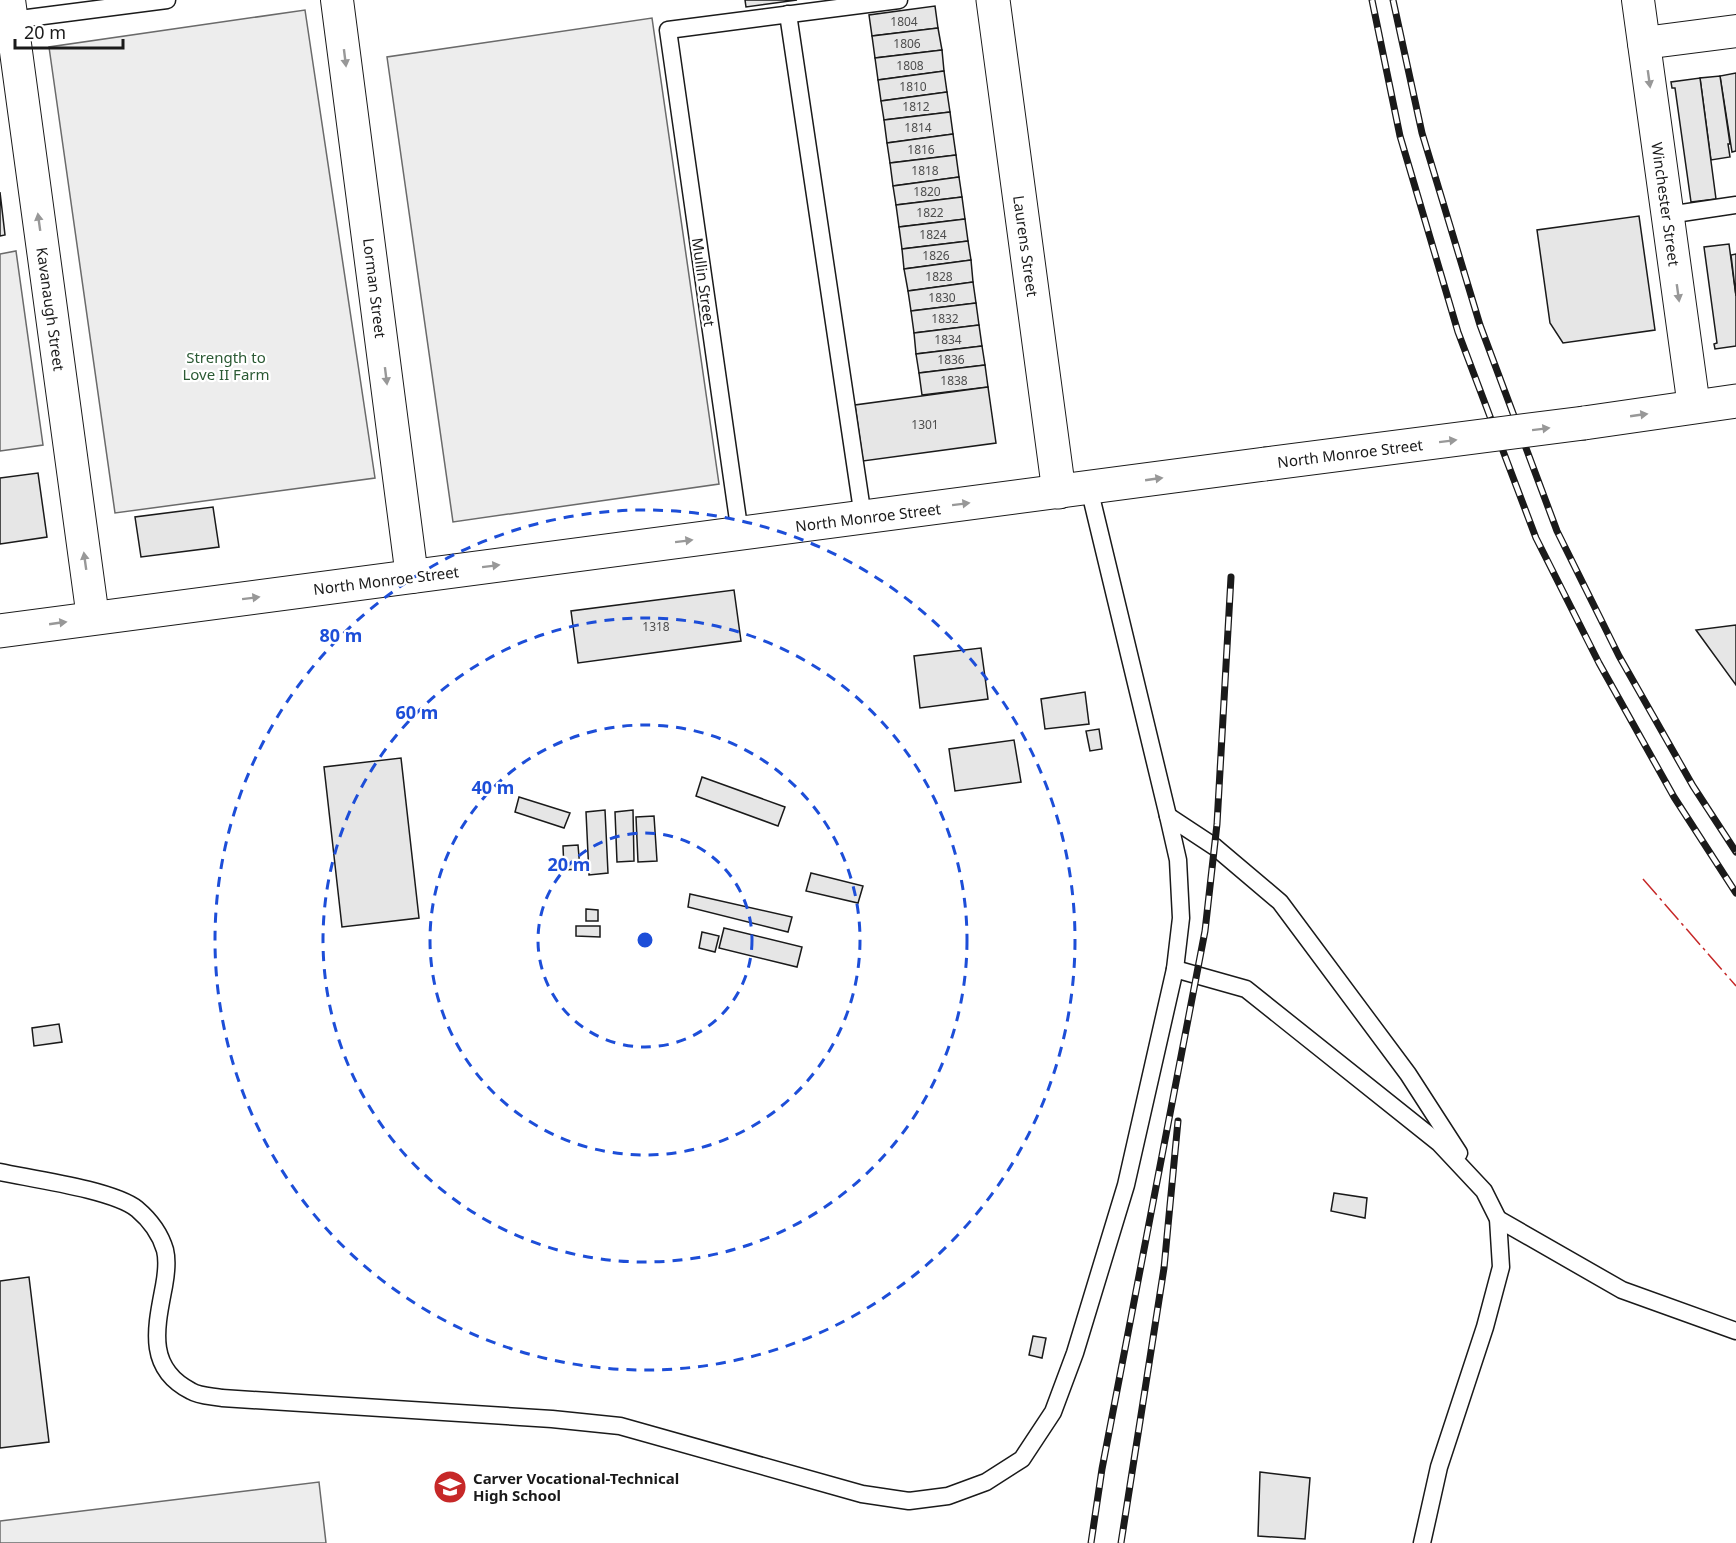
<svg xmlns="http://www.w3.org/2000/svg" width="1736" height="1543" font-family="'Noto Sans',sans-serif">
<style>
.built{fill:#ededed;stroke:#6a6a6a;stroke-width:1.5}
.building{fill:#e6e6e6;stroke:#1a1a1a;stroke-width:1.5}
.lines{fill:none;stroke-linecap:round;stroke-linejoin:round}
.lane-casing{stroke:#1a1a1a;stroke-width:19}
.street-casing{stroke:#1a1a1a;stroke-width:34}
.secondary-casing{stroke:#1a1a1a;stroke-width:35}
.primary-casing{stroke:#1a1a1a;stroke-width:35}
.lane{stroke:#fff;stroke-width:16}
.street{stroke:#fff;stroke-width:32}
.secondary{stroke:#fff;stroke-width:33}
.primary{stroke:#fff;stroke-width:33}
.rail-casing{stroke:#1a1a1a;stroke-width:7}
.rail{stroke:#fff;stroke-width:4.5;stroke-dasharray:14;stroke-linecap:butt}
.primary-bridge-casing{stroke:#1a1a1a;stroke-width:35;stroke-linecap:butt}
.primary-bridge{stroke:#fff;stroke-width:33}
.power{stroke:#c62828;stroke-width:1.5;stroke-dasharray:21 4.5 3 4.5;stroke-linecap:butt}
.oneway{fill:#989898}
.ring{fill:none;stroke:#1d4ed8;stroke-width:3;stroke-dasharray:10 8}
.labels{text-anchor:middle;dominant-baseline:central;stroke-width:4.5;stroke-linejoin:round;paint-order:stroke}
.number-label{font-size:12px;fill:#4d4d4d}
.street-label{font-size:15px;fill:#1a1a1a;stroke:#fff}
.park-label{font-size:15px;fill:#2b5a34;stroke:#fff}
.poi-label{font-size:15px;font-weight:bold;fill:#1a1a1a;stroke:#fff;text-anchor:start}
.centre{fill:#1d4ed8;stroke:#fff;stroke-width:3}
.ring-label{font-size:18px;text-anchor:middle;font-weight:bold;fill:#1d4ed8;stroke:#fff;stroke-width:4.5;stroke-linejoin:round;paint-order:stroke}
</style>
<rect width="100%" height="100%" fill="#fff"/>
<g class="built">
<polygon points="305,10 375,478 115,513 49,47"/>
<polygon points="652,18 719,484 453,522 387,57"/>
<polygon points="16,251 43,445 0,451 0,254"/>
<polygon points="319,1482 326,1543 0,1543 0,1521"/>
</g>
<g class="building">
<polygon points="745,0 797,0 746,7"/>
<polygon points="935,6 938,28 872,36 869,15"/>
<polygon points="938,28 942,50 875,58 872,36"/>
<polygon points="942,50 944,71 878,80 875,58"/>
<polygon points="944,71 947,92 881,101 878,80"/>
<polygon points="1736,73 1736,151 1732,152 1720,76"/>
<polygon points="1720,76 1730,144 1728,144 1730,157 1711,160 1700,78"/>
<polygon points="1700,78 1716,199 1691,202 1675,88 1672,88 1671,82"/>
<polygon points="947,92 950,112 884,120 881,101"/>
<polygon points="950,112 953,134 887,143 884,120"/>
<polygon points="953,134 956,155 890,163 887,143"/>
<polygon points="956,155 959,177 893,186 890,163"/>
<polygon points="959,177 962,197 896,205 893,186"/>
<polygon points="0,192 5,235 0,236"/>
<polygon points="962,197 965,219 899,227 896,205"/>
<polygon points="1639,216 1655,330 1563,343 1550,323 1537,230"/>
<polygon points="965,219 968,241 902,249 899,227"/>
<polygon points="968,241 971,260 904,269 902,249"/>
<polygon points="1729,244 1736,296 1736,346 1715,349 1714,344 1717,343 1704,247"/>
<polygon points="1736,254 1736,296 1731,255"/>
<polygon points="971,260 973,282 908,291 904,269"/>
<polygon points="973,282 976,303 911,311 908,291"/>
<polygon points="976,303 979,325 914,333 911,311"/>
<polygon points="979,325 982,346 916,354 914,333"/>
<polygon points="982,346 985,365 919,373 916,354"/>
<polygon points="985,365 988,387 922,395 919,373"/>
<polygon points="988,387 996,443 863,461 855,405"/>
<polygon points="38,473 47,537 0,544 0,478"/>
<polygon points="213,507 219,547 141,557 135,517"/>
<polygon points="734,590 741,641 578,663 571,611"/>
<polygon points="1736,625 1736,685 1696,630"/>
<polygon points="981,648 988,699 920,708 914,656"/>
<polygon points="1085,692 1089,724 1045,729 1041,699"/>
<polygon points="1099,729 1102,749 1090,751 1086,731"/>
<polygon points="1014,740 1021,782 955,791 949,749"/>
<polygon points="401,758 419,918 342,927 324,767"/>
<polygon points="702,777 785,807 778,826 696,796"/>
<polygon points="519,797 570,813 564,828 515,812"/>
<polygon points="605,810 608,873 589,875 586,812"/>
<polygon points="633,810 634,861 617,862 615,812"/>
<polygon points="654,816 657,861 638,862 636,817"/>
<polygon points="578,845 580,869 564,870 563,846"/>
<polygon points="811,873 863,886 858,903 806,891"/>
<polygon points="690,894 792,917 788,932 688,907"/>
<polygon points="586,909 598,910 598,921 586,921"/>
<polygon points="576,926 600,926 600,937 576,936"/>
<polygon points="724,928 802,947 797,967 719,948"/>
<polygon points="702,932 719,936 715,952 699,948"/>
<polygon points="59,1024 62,1042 34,1046 32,1028"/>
<polygon points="1334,1193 1367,1198 1365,1218 1331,1211"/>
<polygon points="29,1277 49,1442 0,1448 0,1281"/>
<polygon points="1033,1336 1046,1338 1042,1358 1029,1355"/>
<polygon points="1260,1472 1310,1478 1305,1539 1258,1536"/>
</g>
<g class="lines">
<defs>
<g id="lane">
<polyline points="788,14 863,517"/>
<polyline points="12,20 167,0"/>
<polyline points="1668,215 1736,205"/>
<polyline points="740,534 668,30 899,0"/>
<polyline points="1168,816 1215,847 1280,902 1408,1074 1459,1153"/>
<polyline points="1175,969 1246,989 1439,1143 1484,1191 1498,1219 1501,1267 1485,1327 1439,1467 1422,1543"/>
<path d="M 0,1172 C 33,1179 113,1190 137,1209 C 150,1220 160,1233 165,1250 C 168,1262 166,1275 164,1286 C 156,1328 146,1368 191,1391 C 199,1396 212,1396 222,1398 L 552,1419 L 620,1426 L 862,1494 L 909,1501 L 948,1496 L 986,1482 L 1022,1459 L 1053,1412 L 1075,1353 L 1126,1185 L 1175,969 L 1181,918 L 1178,860 L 1168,816 L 1089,488"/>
<polyline points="1498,1219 1622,1290 1736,1331"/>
</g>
<g id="street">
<polyline points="9,0 93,618"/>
<polyline points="337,0 412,577"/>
<polyline points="1638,0 1694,407"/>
<polyline points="1644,43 1736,31"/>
</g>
<polyline id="secondary" points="993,0 1059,492"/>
<g id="primary">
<polyline points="1584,423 1736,401"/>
<polyline points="0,631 1265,464"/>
</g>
</defs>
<use href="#lane" class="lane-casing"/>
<use href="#street" class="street-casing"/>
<use href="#secondary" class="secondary-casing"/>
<use href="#primary" class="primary-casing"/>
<use href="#lane" class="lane"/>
<use href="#street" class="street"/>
<use href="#secondary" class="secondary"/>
<use href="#primary" class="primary"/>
<defs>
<g id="rail">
<polyline points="1372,0 1400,136 1458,332 1536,538 1599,663 1674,797 1736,893"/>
<polyline points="1393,0 1422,133 1480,325 1557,531 1619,656 1693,786 1736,852"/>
<polyline points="1091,1543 1102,1469 1205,931 1217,824 1231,577"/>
<polyline points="1121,1543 1164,1268 1178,1121"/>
</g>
</defs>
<use href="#rail" class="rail-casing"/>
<use href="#rail" class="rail"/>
<defs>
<polyline id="primary-bridge" points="1265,464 1584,423"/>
</defs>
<use href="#primary-bridge" class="primary-bridge-casing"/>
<use href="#primary-bridge" class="primary-bridge"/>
<polyline class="power" points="1643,879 1736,986"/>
</g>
<defs><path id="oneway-solid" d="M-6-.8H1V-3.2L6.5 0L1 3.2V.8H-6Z" transform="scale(1.5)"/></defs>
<g class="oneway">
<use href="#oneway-solid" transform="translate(345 58) rotate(83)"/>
<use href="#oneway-solid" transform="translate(1649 79) rotate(82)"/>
<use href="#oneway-solid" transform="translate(39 222) rotate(-98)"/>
<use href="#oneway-solid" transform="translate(1678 293) rotate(82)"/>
<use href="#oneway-solid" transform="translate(386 376) rotate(83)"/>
<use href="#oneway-solid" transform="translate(1639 415) rotate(-8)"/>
<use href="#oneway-solid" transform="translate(1541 429) rotate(-7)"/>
<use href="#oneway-solid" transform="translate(1448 441) rotate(-7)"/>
<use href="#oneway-solid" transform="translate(1154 479) rotate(-8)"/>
<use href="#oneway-solid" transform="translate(961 504) rotate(-7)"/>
<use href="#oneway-solid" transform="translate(684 541) rotate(-7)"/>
<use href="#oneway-solid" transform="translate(85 561) rotate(-98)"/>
<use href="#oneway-solid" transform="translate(491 566) rotate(-7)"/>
<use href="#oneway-solid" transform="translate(251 598) rotate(-7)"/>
<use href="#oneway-solid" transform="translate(58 623) rotate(-8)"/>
</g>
<g class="ring">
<circle cx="645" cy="940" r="107"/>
<circle cx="645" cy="940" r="215"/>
<circle cx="645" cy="940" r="322"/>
<circle cx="645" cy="940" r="430"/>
</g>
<defs>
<symbol id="school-disc" viewBox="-11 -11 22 22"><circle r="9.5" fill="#c62828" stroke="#fff"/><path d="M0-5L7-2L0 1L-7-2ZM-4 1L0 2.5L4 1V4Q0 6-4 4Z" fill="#fff"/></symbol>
</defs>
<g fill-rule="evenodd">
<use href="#school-disc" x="431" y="1468" width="38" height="38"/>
</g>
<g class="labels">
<g class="number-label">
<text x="904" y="21">1804</text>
<text x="907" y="43">1806</text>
<text x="910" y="65">1808</text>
<text x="913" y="86">1810</text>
<text x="916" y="106">1812</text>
<text x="918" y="127">1814</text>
<text x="921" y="149">1816</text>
<text x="925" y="170">1818</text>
<text x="927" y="191">1820</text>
<text x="930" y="212">1822</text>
<text x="933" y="234">1824</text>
<text x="936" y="255">1826</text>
<text x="939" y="276">1828</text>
<text x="942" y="297">1830</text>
<text x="945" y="318">1832</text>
<text x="948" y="339">1834</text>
<text x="951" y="359">1836</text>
<text x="954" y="380">1838</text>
<text x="925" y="424">1301</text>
<text x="656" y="626">1318</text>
</g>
<g class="street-label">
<text transform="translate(1666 204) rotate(82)">Winchester Street</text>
<text transform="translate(1026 246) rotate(82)">Laurens Street</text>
<text transform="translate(704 282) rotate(82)">Mullin Street</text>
<text transform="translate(375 288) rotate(83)">Lorman Street</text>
<text transform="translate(51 309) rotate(82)">Kavanaugh Street</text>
<text transform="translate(1350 453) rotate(-7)">North Monroe Street</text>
<text transform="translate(868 517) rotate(-7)">North Monroe Street</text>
<text transform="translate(386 580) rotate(-7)">North Monroe Street</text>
</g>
<g class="park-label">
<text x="226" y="357">Strength to<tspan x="226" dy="17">Love II Farm</tspan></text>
</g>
<g class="poi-label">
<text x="473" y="1478">Carver Vocational-Technical<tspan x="473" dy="17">High School</tspan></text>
</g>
</g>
<circle cx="645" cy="940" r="9" class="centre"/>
<g class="ring-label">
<text x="341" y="642">80 m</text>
<text x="417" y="719">60 m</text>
<text x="493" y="794">40 m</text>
<text x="569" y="871">20 m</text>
</g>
<path d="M15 39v9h108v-9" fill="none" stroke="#1a1a1a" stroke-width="3"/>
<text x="24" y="39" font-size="18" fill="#1a1a1a" stroke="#ffffff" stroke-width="4.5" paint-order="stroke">20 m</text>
</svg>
